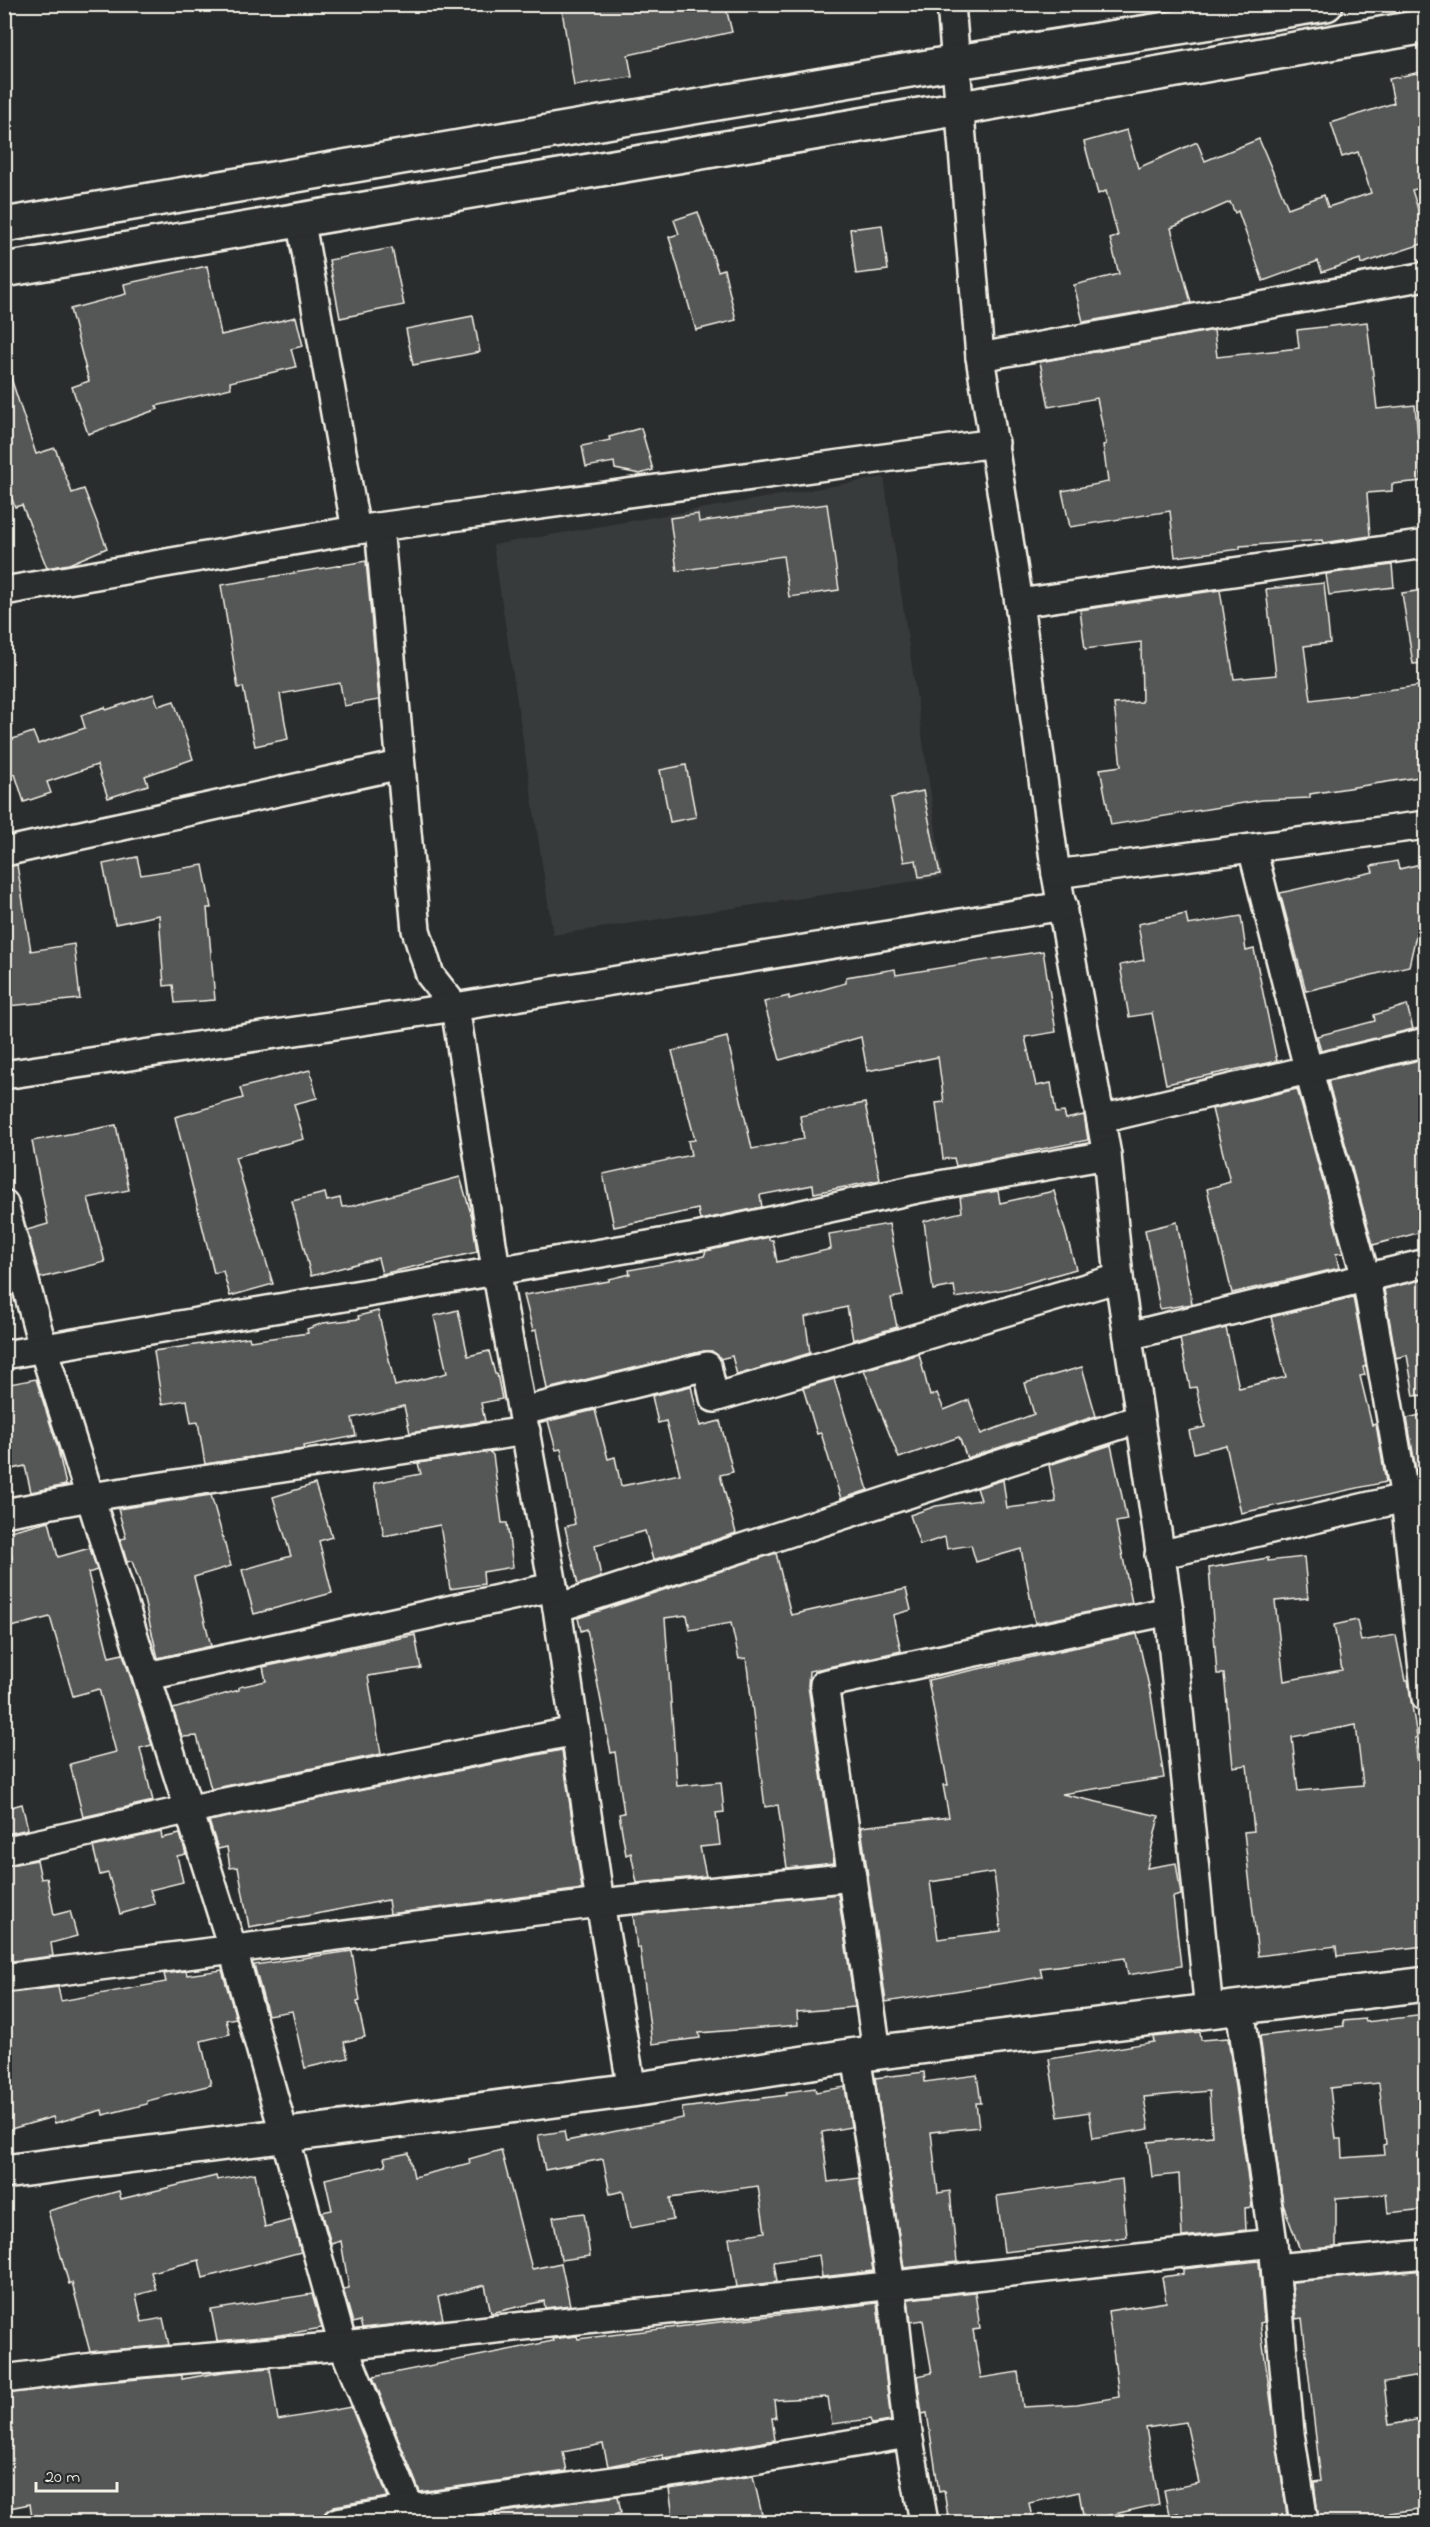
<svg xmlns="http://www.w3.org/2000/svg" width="1430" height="2527" font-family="'Indie Flower',sans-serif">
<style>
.built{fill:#373a3a}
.building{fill:#555756;stroke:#f4f1e8;stroke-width:1.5;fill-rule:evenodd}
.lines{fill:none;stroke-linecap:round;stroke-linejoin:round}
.street-casing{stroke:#f4f1e8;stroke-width:32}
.secondary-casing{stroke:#f4f1e8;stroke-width:38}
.street{stroke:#2a2d2e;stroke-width:27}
.secondary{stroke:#2a2d2e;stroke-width:33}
</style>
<rect width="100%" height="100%" fill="#2a2d2e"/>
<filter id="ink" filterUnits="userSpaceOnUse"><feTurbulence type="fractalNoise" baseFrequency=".0167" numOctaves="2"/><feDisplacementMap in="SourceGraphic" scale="12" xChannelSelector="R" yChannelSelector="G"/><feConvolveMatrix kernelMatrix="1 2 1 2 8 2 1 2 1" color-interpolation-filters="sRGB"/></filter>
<g filter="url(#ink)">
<polygon class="built" points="884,477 943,877 553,935 493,545"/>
<g class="building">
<polygon points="561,4 725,4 732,32 628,55 632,77 574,86"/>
<polygon points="1425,71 1425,187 1412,190 1425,232 1425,243 1361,264 1360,259 1322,272 1318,261 1263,281 1238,211 1235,213 1230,202 1171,228 1191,303 1083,322 1074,285 1119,274 1110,239 1118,236 1106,191 1098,194 1084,142 1127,130 1138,168 1197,142 1205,161 1259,139 1288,208 1324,195 1328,207 1371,193 1358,152 1342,157 1331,123 1394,103 1389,79"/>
<polygon points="698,212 718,271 724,269 736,320 696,330 669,237 679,234 674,220"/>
<polygon points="882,225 888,270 856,274 850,229"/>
<polygon points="392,248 404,305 340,318 329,260"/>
<polygon points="207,266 221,335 296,317 303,346 291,349 296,367 230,382 231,388 156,406 158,409 88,434 72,387 89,381 70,309 126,294 124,284"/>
<polygon points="473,316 480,352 413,365 406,329"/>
<polygon points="1367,322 1377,409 1415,405 1422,481 1392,484 1392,491 1367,493 1370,536 1323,543 1322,540 1240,546 1240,549 1175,557 1170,511 1070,527 1062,491 1108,482 1103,445 1106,444 1097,398 1049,407 1040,362 1214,330 1217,357 1299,348 1297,330"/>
<polygon points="4,372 9,372 36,454 55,448 72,493 84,489 107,548 69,564 47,568 22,505 15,507 4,477"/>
<polygon points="641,428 653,470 640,474 615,469 614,462 586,467 582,446 610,440 609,437"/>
<polygon points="827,504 839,590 789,597 783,556 677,571 670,518 698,514 699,522"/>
<polygon points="366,561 379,700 344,706 340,683 280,694 288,739 255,746 243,687 238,688 221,585"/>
<polygon points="1392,565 1394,587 1329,595 1326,574"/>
<polygon points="1324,583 1330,643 1304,646 1311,700 1425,685 1425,776 1310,794 1310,798 1262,800 1111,825 1100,769 1121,766 1114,704 1142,702 1141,642 1085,649 1080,610 1220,590 1234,679 1276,675 1266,589"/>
<polygon points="1425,590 1425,663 1413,664 1402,593"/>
<polygon points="154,694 158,706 174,701 193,759 145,776 148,785 108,798 97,765 47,782 51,793 24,802 15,774 4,777 4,742 33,732 38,744 85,728 81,715 105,707 106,710"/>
<polygon points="686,765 696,817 670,822 660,770"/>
<polygon points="923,791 940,874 919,877 916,860 904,862 891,798"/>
<polygon points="137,857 141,875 203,865 211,908 207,908 215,1000 175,1003 173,985 164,986 159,915 115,924 103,864"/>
<polygon points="1397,861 1399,869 1425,863 1425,896 1409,966 1306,991 1280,893 1373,872 1371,866"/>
<polygon points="17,865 31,951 74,944 80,999 8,1006 4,983 4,867"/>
<polygon points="1186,914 1188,925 1241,916 1246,951 1254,949 1277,1061 1166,1084 1152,1013 1129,1017 1120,965 1144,960 1138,924"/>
<polygon points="1043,951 1056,1032 1025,1037 1036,1086 1051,1083 1056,1113 1064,1112 1066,1119 1084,1115 1088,1140 956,1166 954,1158 943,1159 936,1103 944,1102 938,1057 867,1071 861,1037 780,1060 764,1002 789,996 789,999 846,983 846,977 895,969 896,975"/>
<polygon points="1407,1005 1413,1029 1321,1051 1317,1036 1375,1021 1374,1015"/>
<polygon points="727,1037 752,1149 804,1139 800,1116 865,1103 880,1180 814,1193 813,1185 760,1195 762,1207 700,1220 698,1209 614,1227 603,1174 691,1155 688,1141 695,1140 672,1051"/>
<polygon points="1420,1060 1425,1060 1425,1231 1373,1245 1328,1081"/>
<polygon points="310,1070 317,1098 294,1104 304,1139 235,1157 273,1284 230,1296 223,1271 214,1273 175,1117 243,1098 240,1088"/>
<polygon points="1297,1089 1343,1253 1336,1254 1339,1268 1232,1293 1207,1189 1230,1182 1212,1109"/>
<polygon points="116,1125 129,1190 88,1198 105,1262 40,1278 27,1230 48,1224 32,1141"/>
<polygon points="460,1177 472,1217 477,1252 382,1274 378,1258 311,1276 292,1201 325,1193 327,1201 340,1198 342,1207 352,1206"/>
<polygon points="998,1191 1000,1203 1054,1191 1076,1269 1006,1289 956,1298 954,1286 933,1290 924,1221 962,1212 960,1197"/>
<polygon points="1177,1222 1192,1304 1160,1309 1145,1230"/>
<polygon points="889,1224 903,1296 891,1298 897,1327 853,1340 847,1307 805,1317 810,1353 737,1375 732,1356 720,1359 712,1351 704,1351 547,1389 536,1330 533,1331 524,1295 609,1281 609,1279 630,1274 629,1270 704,1256 706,1251 769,1237 769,1240 773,1240 777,1262 831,1249 829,1234"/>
<polygon points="1425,1279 1425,1395 1414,1396 1407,1355 1396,1358 1384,1289"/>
<polygon points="1353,1297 1366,1366 1363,1367 1365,1375 1360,1376 1372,1425 1376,1424 1386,1482 1241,1513 1226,1445 1194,1453 1189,1431 1205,1427 1196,1387 1190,1388 1180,1339 1226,1328 1239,1388 1286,1377 1271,1317"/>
<polygon points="458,1310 468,1356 489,1351 495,1374 497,1374 502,1399 481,1403 485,1421 410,1433 404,1406 352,1418 356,1436 303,1446 304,1449 205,1464 198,1422 191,1423 187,1400 162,1404 154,1351 249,1337 250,1341 308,1333 307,1329 323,1323 359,1319 358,1316 378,1311 395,1386 447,1373 434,1316"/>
<polygon points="919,1354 930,1396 937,1393 944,1410 969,1400 981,1434 1034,1414 1025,1383 1082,1367 1096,1416 967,1458 959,1437 899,1458 864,1370"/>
<polygon points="36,1379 57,1445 66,1485 31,1492 25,1466 4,1471 4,1385"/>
<polygon points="834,1379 868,1490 841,1499 821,1433 817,1434 803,1388"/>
<polygon points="691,1386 700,1426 720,1421 733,1472 720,1475 736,1533 653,1560 645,1531 595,1545 601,1577 578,1585 565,1527 575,1524 561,1449 556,1450 548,1421 595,1410 608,1459 615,1457 621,1486 680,1474 666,1421 658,1423 652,1396"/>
<polygon points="1425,1414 1425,1474 1417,1476 1407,1418"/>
<polygon points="1111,1445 1127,1520 1116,1522 1132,1603 1035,1623 1021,1549 976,1562 971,1545 947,1549 945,1537 920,1545 910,1515 936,1506 981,1500 977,1488 1003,1480 1007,1508 1056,1502 1049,1465"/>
<polygon points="490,1452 493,1455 502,1523 507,1523 513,1567 483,1572 484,1584 450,1589 440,1525 384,1536 374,1483 421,1474 418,1463"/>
<polygon points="315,1484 332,1537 319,1541 332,1593 254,1614 242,1570 291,1556 273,1497"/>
<polygon points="211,1495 231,1566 194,1577 211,1646 158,1658 140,1583 132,1561 127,1562 120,1539 126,1538 118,1509"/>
<polygon points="49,1521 58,1557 90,1548 97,1570 88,1573 109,1657 123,1654 152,1745 140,1748 153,1801 83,1817 70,1764 116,1752 99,1689 73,1696 50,1617 4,1629 4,1560 12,1558 6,1532"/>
<polygon points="776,1553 791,1615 906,1589 911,1610 893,1615 901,1651 809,1671 808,1686 834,1863 787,1868 778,1805 765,1807 746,1658 739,1659 731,1623 690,1630 687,1615 665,1618 677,1786 721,1782 724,1812 716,1813 720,1845 700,1847 706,1876 637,1883 631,1853 626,1855 619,1814 624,1813 615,1752 611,1753 587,1629 581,1631 578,1618"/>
<path d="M 1304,1557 L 1308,1598 L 1275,1601 L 1284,1681 L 1342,1670 L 1334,1625 L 1357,1620 L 1361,1641 L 1396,1635 L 1405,1681 L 1408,1681 L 1417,1737 L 1415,1738 L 1423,1818 L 1425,1818 L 1425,1946 L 1337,1956 L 1336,1946 L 1258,1956 L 1244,1832 L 1254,1831 L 1247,1765 L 1233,1767 L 1224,1674 L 1217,1674 L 1209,1568 L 1268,1558 L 1268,1561 ZM 1356,1725 L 1363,1785 L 1298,1791 L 1292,1737 Z"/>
<path d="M 1137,1634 L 1151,1695 L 1164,1778 L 1062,1794 L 1159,1816 L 1147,1868 L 1176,1863 L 1181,1895 L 1173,1897 L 1181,1966 L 1128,1975 L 1125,1958 L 1040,1968 L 1042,1977 L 886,2002 L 861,1827 L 949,1817 L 943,1785 L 948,1785 L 928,1680 ZM 994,1872 L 1001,1931 L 938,1939 L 930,1882 Z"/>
<polygon points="415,1635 421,1668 368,1676 381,1754 211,1789 197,1736 182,1737 173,1709 239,1690 239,1687 266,1681 263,1667"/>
<polygon points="562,1750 582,1889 390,1914 388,1900 249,1927 238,1867 230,1868 227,1847 218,1849 209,1821"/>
<polygon points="22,1804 28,1829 6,1834 4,1809"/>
<polygon points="161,1832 162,1838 180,1834 186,1854 177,1856 183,1882 150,1890 155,1904 120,1914 108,1873 100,1875 93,1847"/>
<polygon points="37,1860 41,1879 47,1878 54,1915 70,1911 77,1936 51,1943 53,1956 4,1962 4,1866"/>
<polygon points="838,1894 855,2007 797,2012 798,2025 699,2033 700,2038 652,2044 640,1947 637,1948 633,1915"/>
<polygon points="352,1951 360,2001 357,2002 365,2037 344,2042 348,2058 305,2068 292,2011 268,2015 254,1965"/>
<polygon points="222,1970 236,2018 226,2020 230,2034 201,2041 211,2085 147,2101 147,2104 103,2115 102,2110 55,2123 53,2117 4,2131 4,1994 58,1987 61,2001 166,1982 164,1974 186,1971 187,1975"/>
<path d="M 1425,2015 L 1425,2209 L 1388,2213 L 1386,2194 L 1336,2198 L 1336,2247 L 1300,2250 L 1283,2204 L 1260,2036 L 1344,2026 L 1343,2021 L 1365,2019 L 1366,2022 ZM 1379,2083 L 1386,2144 L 1383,2145 L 1384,2155 L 1342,2158 L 1341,2139 L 1336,2139 L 1330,2088 Z"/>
<polygon points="1200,2032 1201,2040 1228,2038 1252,2207 1245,2208 1246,2230 1182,2237 1179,2174 1152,2177 1148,2142 1212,2136 1209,2091 1144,2097 1149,2129 1093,2138 1089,2112 1058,2117 1049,2059 1154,2042 1153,2037"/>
<polygon points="924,2072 925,2082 977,2075 981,2103 976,2103 979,2127 931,2132 938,2193 950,2191 957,2262 904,2268 875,2078"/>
<polygon points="845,2087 851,2127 822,2132 828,2182 859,2178 873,2271 822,2277 819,2255 774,2262 777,2282 737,2287 729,2238 765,2232 758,2186 670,2198 673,2220 630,2228 623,2191 610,2194 603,2159 545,2170 538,2135 564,2131 566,2141 683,2118 682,2108 787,2095 786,2092 815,2088 816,2092"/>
<polygon points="501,2150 532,2269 561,2263 570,2305 545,2308 544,2301 491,2313 485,2285 438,2297 443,2319 362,2328 360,2321 353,2323 343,2289 349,2288 341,2241 331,2244 322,2212 332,2210 325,2179 386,2165 384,2158 409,2153 414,2177 470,2163 469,2159"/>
<polygon points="255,2173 265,2227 292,2220 301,2252 203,2278 199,2260 151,2272 156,2290 136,2295 142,2322 163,2318 169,2345 90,2352 72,2283 69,2284 48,2211 119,2191 121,2199 216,2176 217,2180"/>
<polygon points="1122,2179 1127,2237 1004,2252 997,2196"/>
<polygon points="584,2213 590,2256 561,2260 553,2217"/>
<polygon points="1259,2261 1264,2322 1260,2323 1288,2523 1180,2523 1178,2513 1169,2515 1164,2490 1199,2483 1186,2422 1146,2428 1159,2504 1084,2521 1079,2492 1029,2503 1033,2523 949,2523 944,2491 939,2492 927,2413 922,2414 917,2376 932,2373 923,2320 911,2322 908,2299 975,2292 980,2329 973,2330 981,2378 1018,2372 1023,2407 1077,2404 1119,2397 1108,2311 1166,2302 1162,2277 1183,2274 1183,2269"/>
<polygon points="1425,2270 1425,2375 1384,2382 1389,2425 1425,2418 1425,2508 1390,2513 1390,2516 1355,2523 1319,2523 1314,2482 1321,2481 1302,2318 1296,2319 1292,2282"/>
<polygon points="312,2294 322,2328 274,2336 217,2341 211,2310"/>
<polygon points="877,2303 891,2421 872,2424 870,2419 832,2424 828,2397 774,2400 776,2418 772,2418 775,2440 691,2454 663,2458 663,2455 608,2466 603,2444 563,2452 567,2471 420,2492 373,2377 553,2341 552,2339 577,2336 578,2339"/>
<polygon points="270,2368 278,2420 351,2407 388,2497 334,2506 323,2515 295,2523 33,2523 30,2504 4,2509 4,2394 95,2383 182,2375 182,2379 223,2372"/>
<polygon points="753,2476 764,2523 674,2523 669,2489"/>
<polygon points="618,2496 621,2513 580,2523 497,2523 495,2513"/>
</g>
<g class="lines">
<defs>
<g id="street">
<polyline points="951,4 980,357 1019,603 1056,874 1107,1155 1119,1278 1169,1611 1209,2011"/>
<polyline points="300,218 356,530"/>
<polyline points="980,357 1426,276"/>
<polyline points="379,527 416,930 430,975 455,1007 496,1269 557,1608 600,1903 632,2090"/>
<polyline points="4,591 356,530 995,443"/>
<polyline points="1019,603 1426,544"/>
<polyline points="1252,848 1309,1072 1366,1278 1405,1498 1426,1698"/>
<polyline points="4,852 400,765"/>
<polyline points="1056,874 1426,825"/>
<polyline points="4,1075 455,1007 1063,906"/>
<polyline points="1101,1119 1426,1042"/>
<polyline points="4,1204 43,1348 233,1950 343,2346 410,2509 413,2522"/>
<polyline points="1128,1336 1426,1263"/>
<polyline points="4,1355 701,1236 917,1189 1107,1155"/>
<polyline points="523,1411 707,1366 714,1398 1119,1278"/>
<polyline points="4,1513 90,1497 526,1431"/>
<polyline points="1159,1555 1426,1493"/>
<polyline points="557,1608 1139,1419"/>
<polyline points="148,1676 553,1587"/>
<polyline points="4,1851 191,1809 575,1731"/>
<polyline points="4,1978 600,1903 852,1877"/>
<polyline points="1240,2007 1273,2243 1290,2433 1304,2522"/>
<polyline points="877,2052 824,1684 1169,1611"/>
<polyline points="856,2055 891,2285 908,2434 924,2522"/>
<polyline points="1276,2268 1426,2254"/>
<polyline points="4,2379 93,2367 343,2346 1273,2243"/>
<polyline points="337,2522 410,2509 693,2470 908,2434"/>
</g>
<g id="secondary">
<polyline points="4,225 957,62 1326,4"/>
<polyline points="4,270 961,108 1426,26"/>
<polyline points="4,2172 632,2090 856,2055 1426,1984"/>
</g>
</defs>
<use href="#street" class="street-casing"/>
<use href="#secondary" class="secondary-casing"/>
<use href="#street" class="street"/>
<use href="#secondary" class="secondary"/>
</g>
</g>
<rect width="1430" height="2527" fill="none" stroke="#2a2d2e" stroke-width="24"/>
<rect x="12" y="12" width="1406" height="2503" fill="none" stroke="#f4f1e8" stroke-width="2" filter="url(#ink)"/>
<path d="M36 2482v9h81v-9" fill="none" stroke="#f4f1e8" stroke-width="3"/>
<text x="45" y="2482" font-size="18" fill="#f4f1e8" stroke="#2a2d2e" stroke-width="4.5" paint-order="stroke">20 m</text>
</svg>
